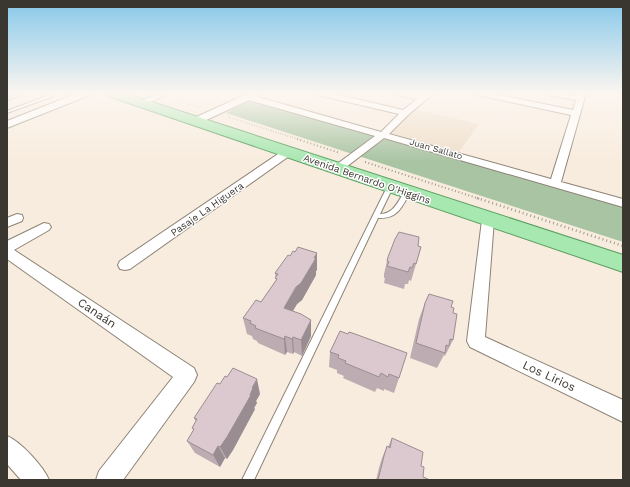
<svg xmlns="http://www.w3.org/2000/svg" width="630" height="487" font-family="'Work Sans',sans-serif">
<style>
.built{fill:#efdfcb}
.green{fill:#a9c4a3}
.lines{fill:none;stroke-linecap:round;stroke-linejoin:round}
.service-casing{stroke:#8d8376;stroke-width:2}
.minor-casing{stroke:#8d8376;stroke-width:2}
.tertiary-casing{stroke:#8d8376;stroke-width:2}
.primary-casing{stroke:#5a9f61;stroke-width:2}
.path-far2{stroke:#a29a8f;stroke-width:1.5;stroke-dasharray:0.5 2;stroke-linecap:butt}
.path-far1{stroke:#a29a8f;stroke-width:2;stroke-dasharray:1 2.5;stroke-linecap:butt}
.path{stroke:#a29a8f;stroke-width:2.5;stroke-dasharray:1 3;stroke-linecap:butt}
.service{fill:#fff;fill-rule:evenodd}
.minor{fill:#fff;fill-rule:evenodd}
.tertiary{fill:#fff;fill-rule:evenodd}
.primary{fill:#a7e7b0;fill-rule:evenodd}
.wall{fill:#bdadb2}
.shaded-wall{fill:#9a8d91}
.building{fill:#dcc9cf;stroke:#9a8d91}
.labels{text-anchor:middle;dominant-baseline:central;stroke-width:3;stroke-linejoin:round;paint-order:stroke}
.far-street-label{font-size:9px;fill:#3a3630;stroke:#fff}
.street-label{font-size:10px;fill:#3a3630;stroke:#fff}
.near-street-label{font-size:12px;fill:#3a3630;stroke:#fff}
</style>
<rect width="100%" height="100%" fill="#f8ecde"/>
<polygon class="built" points="414,109 479,124 458,153 387,132"/>
<polygon class="green" points="251,100 623,207 623,242 226,113"/>
<g class="lines">
<defs>
<g id="service">
<polygon points="20,93 26,93 7,100 7,98"/>
<polygon points="51,93 55,93 51,97 7,113 7,111 49,95"/>
<path d="M 390,185 L 393,187 L 380,214 C 394,214 398,201 405,191 L 407,190 L 410,192 C 402,207 398,219 378,218 L 254,480 L 242,480 L 387,187 Z"/>
</g>
<g id="minor">
<polygon points="159,93 170,93 144,105 141,105 137,103"/>
<polygon points="317,93 331,93 403,110 417,99 396,95 395,93 410,93 422,95 425,93 434,93 408,115 389,134 551,179 571,115 478,95 474,93 489,93 573,110 576,100 548,95 547,93 562,93 577,96 578,93 586,93 561,182 623,199 623,207 384,138 341,171 333,171 332,169 333,167 375,136 245,99 244,97 248,95 251,95 381,132 399,114 318,95"/>
<polygon points="288,149 293,152 292,154 130,269 125,270 120,269 118,265 120,261 284,150"/>
<polygon points="17,214 22,215 23,218 22,221 7,227 7,218"/>
<polygon points="488,216 493,217 494,220 485,337 623,400 623,422 470,347 467,341 482,220 483,217"/>
<polygon points="44,223 49,224 51,227 49,230 14,250 194,368 197,375 194,382 123,480 96,480 99,471 173,377 7,259 7,241"/>
<path d="M 7,436 C 21,442 43,466 49,480 L 21,480 L 7,464 Z"/>
</g>
<g id="tertiary">
<polygon points="78,93 92,93 90,95 7,128 7,121"/>
<polygon points="249,93 262,93 260,95 200,123 192,123 190,121 192,119"/>
</g>
<polygon id="primary" points="106,93 124,93 623,255 623,272 108,96"/>
</defs>
<use href="#service" class="service-casing"/>
<use href="#minor" class="minor-casing"/>
<use href="#tertiary" class="tertiary-casing"/>
<use href="#primary" class="primary-casing"/>
<g class="path-far2">
<polyline points="171,99 201,108"/>
<polyline points="228,117 301,140"/>
</g>
<g class="path-far1">
<polyline points="297,139 340,153"/>
<polyline points="365,162 480,199"/>
</g>
<polyline class="path" points="477,198 623,246"/>
<use href="#service" class="service"/>
<use href="#minor" class="minor"/>
<use href="#tertiary" class="tertiary"/>
<use href="#primary" class="primary"/>
</g>
<g class="wall">
<polygon points="418,246 421,247 411,281 409,280 408,284 405,284 404,289 384,283 385,278 384,278 384,274 388,257"/>
<polygon points="295,252 317,253 317,270 316,271 316,275 302,300 297,304 293,311 311,320 311,336 302,356 294,352 293,354 287,352 285,355 258,343 257,341 253,339 252,336 247,334 243,318 261,302 276,281 275,273 290,256"/>
<polygon points="425,303 451,307 453,313 453,340 445,356 444,355 437,368 410,358 419,319"/>
<polygon points="348,334 399,378 394,393 384,389 384,391 377,388 375,392 343,378 344,376 337,373 337,370 329,367 330,352"/>
<polygon points="220,384 260,394 256,401 257,403 254,408 255,409 233,450 227,459 225,458 220,467 195,453 187,441 194,430 192,428 196,422 194,418"/>
<polygon points="392,438 421,466 423,477 428,480 376,480 379,468 382,458 387,446 388,447"/>
</g>
<g class="shaded-wall">
<polygon points="317,253 317,270 316,271 316,275 302,300 297,304 285,324 284,308"/>
<polygon points="311,320 311,336 302,356 301,340"/>
<polygon points="285,336 287,352 285,355 284,339"/>
<polygon points="293,337 294,352 293,354 292,339"/>
<polygon points="257,379 260,394 256,401 257,403 254,408 255,409 233,450 227,459 220,447 250,395 252,388"/>
<polygon points="218,446 225,458 220,467 213,455"/>
</g>
<g class="building">
<polygon points="399,232 419,237 418,246 421,247 416,264 414,263 412,268 410,267 408,272 387,266 389,262 387,261 388,257 395,239"/>
<polygon points="298,247 317,253 314,258 316,258 301,283 296,287 284,308 301,314 311,320 301,340 293,337 292,339 285,336 284,339 255,328 256,326 250,323 251,321 243,318 256,300 261,302 277,279 275,278 278,274 275,273 288,255 290,256 293,251 295,252"/>
<polygon points="429,294 453,301 451,307 454,308 453,313 457,314 453,340 450,339 449,346 446,345 445,353 416,343 425,303"/>
<polygon points="340,331 348,334 349,332 355,334 407,353 399,378 389,374 388,377 381,373 379,377 345,363 346,361 338,358 339,355 330,352"/>
<polygon points="233,368 257,379 252,388 253,388 250,395 251,395 227,437 220,447 218,446 213,455 187,441 194,429 192,428 197,419 194,418 217,383 220,384 225,376 227,377"/>
<polygon points="392,438 423,452 421,466 424,467 423,477 428,479 428,480 378,480 384,456 387,446 390,448"/>
</g>
<linearGradient id="sky" x2="0" y2="1"><stop stop-color="#86c8ea"/><stop offset="0.58" stop-color="#fcf6f0"/><stop offset="1" stop-color="#fcf6f0" stop-opacity="0"/></linearGradient>
<rect width="630" height="161" fill="url(#sky)"/>
<g class="labels">
<g class="far-street-label">
<text transform="translate(436 149) rotate(16)">Juan Sallato</text>
</g>
<g class="street-label">
<text transform="translate(367 179) rotate(19)">Avenida Bernardo O'Higgins</text>
<text transform="translate(207 209) rotate(-35)">Pasaje La Higuera</text>
</g>
<g class="near-street-label">
<text transform="translate(97 313) rotate(34)">Canaán</text>
<text transform="translate(549 376) rotate(25)">Los Lirios</text>
</g>
</g>
<rect width="630" height="487" fill="none" stroke="#3a3630" stroke-width="16"/>
</svg>
